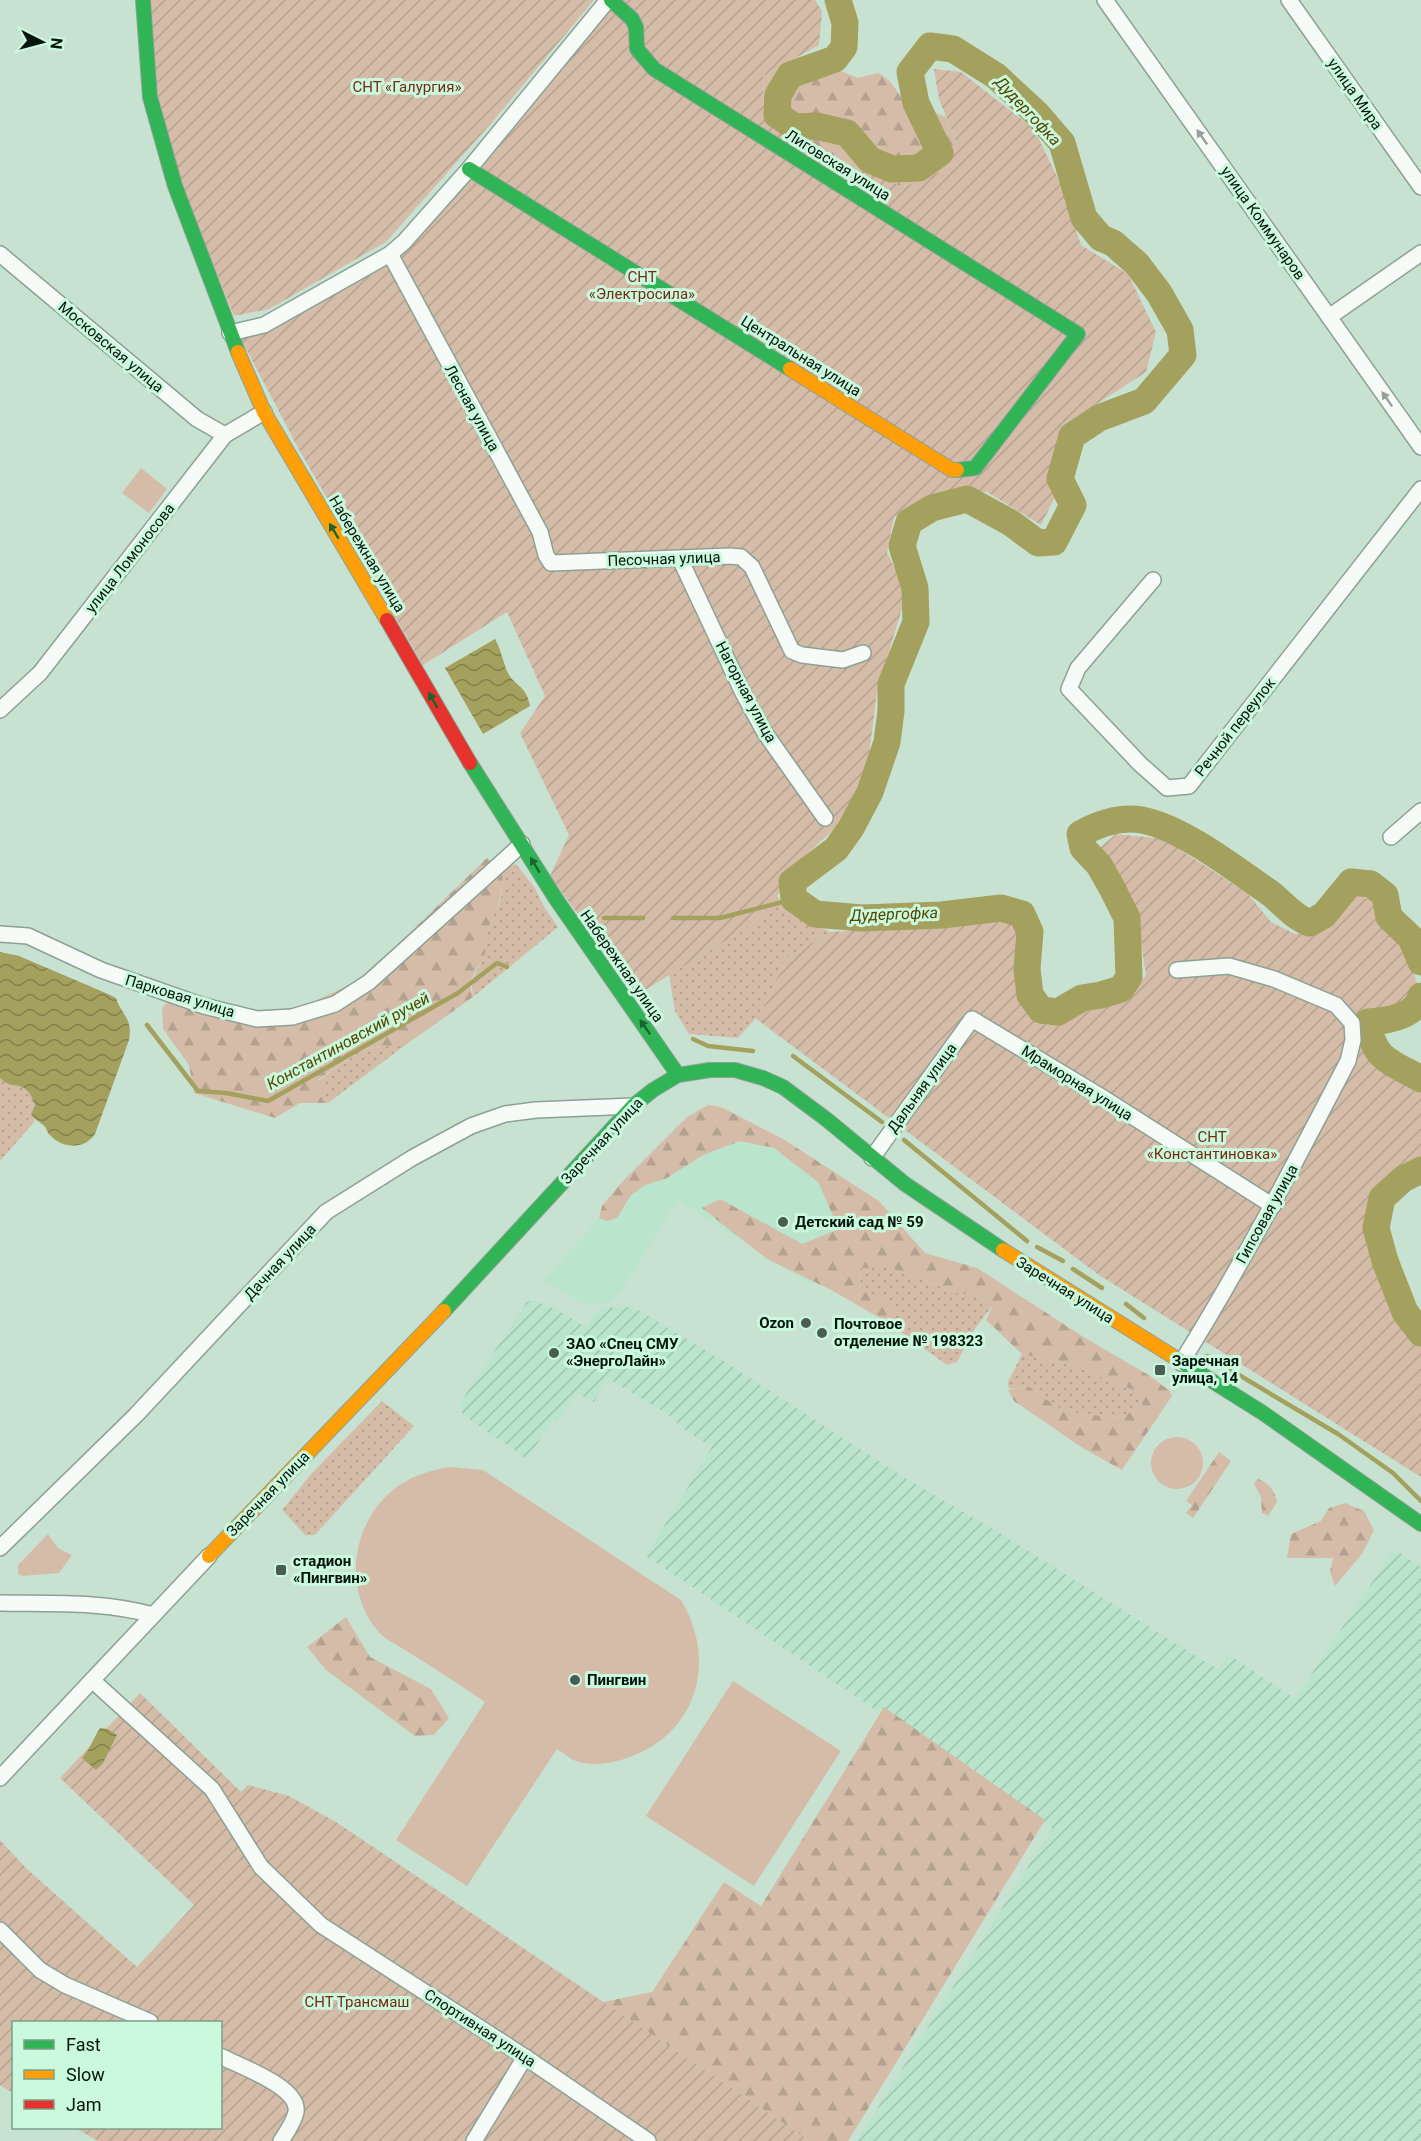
<svg xmlns="http://www.w3.org/2000/svg" width="1421" height="2141" font-family="Roboto,sans-serif">
<style>
.built{fill:#bae4cb}
.industrial{fill:url(#industrial-furrows)}
.grass{fill:url(#grass-dots)}
.forest{fill:url(#forest-firs)}
.park{fill:#d4bca9}
.garden{fill:url(#garden-furrows)}
.water{fill:url(#water-waves)}
.lines{fill:none;stroke-linecap:round;stroke-linejoin:round}
.stream{stroke:#a4a05e;stroke-width:4.5}
.river{stroke:#a4a05e;stroke-width:27}
.street-casing{stroke:#8ca194;stroke-width:18}
.fast-casing{stroke:#8ca194;stroke-width:16}
.slow-casing{stroke:#8ca194;stroke-width:16}
.jam-casing{stroke:#8ca194;stroke-width:16}
.street{stroke:#f7fbf8;stroke-width:15}
.fast{stroke:#30b455;stroke-width:14}
.slow{stroke:#ff9f0a;stroke-width:14}
.jam{stroke:#e5322d;stroke-width:14}
.oneway{fill:#969f99}
.oneway2{fill:#1a6430}
.poi-dot{fill:#495d51;stroke:#caf9dd;stroke-width:2}
.labels{text-anchor:middle;dominant-baseline:central;stroke-width:6;stroke-linejoin:round;paint-order:stroke}
.park-label{font-size:15px;fill:#752b12;stroke:#caf9dd}
.street-label{font-size:15px;fill:#04150b;stroke:#caf9dd}
.poi-label{font-size:15px;font-weight:bold;fill:#04150b;stroke:#caf9dd;text-anchor:start}
.water-label{font-size:16px;font-style:italic;fill:#544802;stroke:#caf9dd}
</style>
<defs>
<pattern id="industrial-furrows" width="10" height="10" patternUnits="userSpaceOnUse" patternTransform="scale(1.5)"><rect width="10" height="10" fill="#bae4cb"/><path d="M-1 1l2-2M0 10L10 0M9 11l2-2" fill="none" stroke="#9ec3ad"/></pattern>
<pattern id="grass-dots" width="8" height="8" patternUnits="userSpaceOnUse" patternTransform="scale(1.5)"><rect width="8" height="8" fill="#d4bca9"/><path d="M2 2h.1M6 6h.1" fill="none" stroke="#b4a190" stroke-width="1.8" stroke-linecap="round"/></pattern>
<pattern id="forest-firs" width="22" height="20" patternUnits="userSpaceOnUse" patternTransform="scale(1.5)"><rect width="22" height="20" fill="#d4bca9"/><path d="M5 1l3.5 6h-7zM16 11l3.5 6h-7z" fill="#b4a190"/></pattern>
<pattern id="garden-furrows" width="10" height="10" patternUnits="userSpaceOnUse" patternTransform="scale(1.5)"><rect width="10" height="10" fill="#d4bca9"/><path d="M-1 1l2-2M0 10L10 0M9 11l2-2" fill="none" stroke="#b4a190"/></pattern>
<pattern id="water-waves" width="16" height="10" patternUnits="userSpaceOnUse" patternTransform="scale(1.5)"><rect width="16" height="10" fill="#a4a05e"/><path d="M0 5q4-4 8 0t8 0" fill="none" stroke="#83814c"/></pattern>
</defs>
<rect width="100%" height="100%" fill="#c8e2d2"/>
<polygon class="built" points="707,1107 867,1203 819,1279 807,1283 678,1200 622,1289 607,1303 584,1305 543,1280 611,1206"/>
<polygon class="industrial" points="533,1300 563,1313 587,1328 590,1319 599,1308 633,1307 725,1362 905,1478 998,1532 1202,1660 1218,1669 1228,1654 1295,1699 1394,1549 1421,1567 1421,2141 857,2141 1052,1828 646,1556 712,1447 685,1430 666,1413 607,1378 594,1402 577,1393 556,1423 552,1421 527,1459 462,1414 462,1400 527,1302"/>
<g class="grass">
<path d="M 516,864 L 535,888 L 543,905 L 558,927 L 473,997 C 470,975 476,976 483,957 C 486,950 485,941 487,933 C 492,911 507,901 501,874 L 508,867 Z"/>
<polygon points="777,897 803,918 830,932 784,960 774,988 762,1011 738,1038 689,1034 675,1011 669,975 751,925"/>
<polygon points="388,1046 404,1046 328,1103 318,1081 360,1050"/>
<path d="M 0,1078 C 14,1093 25,1076 35,1105 L 31,1114 L 35,1121 L 0,1161 Z"/>
<polygon points="861,1267 889,1267 954,1292 981,1297 993,1305 974,1330 957,1362 947,1365 887,1322 899,1313 860,1290"/>
<polygon points="1022,1354 1074,1366 1136,1391 1143,1407 1120,1417 1079,1414 1057,1407 1028,1386 1010,1389 1007,1384"/>
<polygon points="382,1401 414,1426 315,1535 305,1535 282,1510 312,1473"/>
</g>
<g class="forest">
<path d="M 798,57 L 822,57 L 841,71 L 858,78 L 878,73 C 895,82 897,94 909,108 L 926,109 L 946,117 L 957,143 L 946,169 L 903,187 L 798,144 L 764,111 L 763,76 Z"/>
<path d="M 487,858 C 517,872 496,908 488,929 C 485,937 486,945 485,953 C 482,963 472,973 471,983 C 470,987 472,993 473,997 L 404,1046 L 388,1046 L 360,1050 L 318,1080 L 328,1103 L 300,1103 L 275,1118 L 194,1093 L 189,1065 L 163,1029 L 162,1008 L 178,991 L 250,1012 L 302,1007 L 362,979 Z"/>
<polygon points="708,1105 721,1107 783,1139 879,1201 925,1253 977,1268 1082,1336 1150,1376 1170,1391 1172,1396 1122,1470 1081,1447 1014,1401 1008,1390 1028,1386 1057,1407 1079,1414 1120,1417 1143,1407 1136,1391 1074,1366 1022,1354 986,1320 993,1305 981,1297 954,1292 889,1267 861,1268 860,1290 886,1299 899,1314 887,1322 833,1291 767,1259 702,1208 720,1199 802,1244 839,1229 818,1182 774,1148 740,1141 703,1155 667,1178 645,1185 631,1195 617,1218 607,1221 599,1218 602,1206 623,1181 687,1117"/>
<polygon points="1219,1452 1231,1461 1193,1518 1186,1513 1192,1505 1186,1501"/>
<path d="M 1258,1479 C 1270,1483 1274,1490 1277,1502 L 1268,1516 L 1262,1513 L 1261,1497 L 1254,1484 Z"/>
<polygon points="1345,1503 1364,1511 1374,1530 1362,1554 1335,1586 1330,1572 1333,1558 1287,1558 1291,1534 1321,1521 1329,1508"/>
<polygon points="346,1617 370,1657 431,1689 449,1718 434,1735 415,1736 326,1670 307,1647"/>
<polygon points="884,1707 1045,1820 848,2141 810,2141 603,2002 652,1992 724,1882 761,1906"/>
</g>
<g class="park">
<polygon points="141,468 167,489 149,513 122,493"/>
<circle cx="1177" cy="1463" r="26"/>
<path d="M 451,1467 L 483,1470 L 681,1600 C 718,1661 697,1735 627,1758 C 613,1763 590,1767 576,1761 C 569,1759 563,1752 557,1749 L 467,1886 L 396,1840 L 485,1702 C 459,1684 432,1667 405,1650 C 396,1644 382,1638 376,1629 C 343,1587 352,1523 393,1490 C 410,1476 430,1470 451,1467 Z"/>
<polygon points="48,1534 58,1548 72,1555 59,1573 23,1576 18,1574 18,1565"/>
<polygon points="733,1681 841,1751 754,1886 646,1816"/>
</g>
<g class="garden">
<polygon points="151,0 594,0 493,121 386,242 269,309 234,316 180,182 158,95"/>
<polygon points="611,0 815,0 822,11 819,45 763,76 764,111 798,144 903,187 946,169 957,143 939,99 934,69 961,72 1034,129 1063,189 1081,245 1128,274 1156,332 1146,372 1089,409 1055,449 1055,497 1041,525 987,492 930,496 894,517 887,553 907,592 877,691 868,763 841,823 788,871 777,897 751,925 637,995 550,876 569,835 520,733 545,696 507,612 423,665 297,446 240,337 385,261"/>
<path d="M 1116,834 L 1164,839 L 1247,893 L 1271,922 L 1295,934 L 1322,929 L 1337,906 L 1358,895 L 1374,901 L 1386,924 L 1403,943 L 1410,957 L 1417,984 L 1396,1006 L 1365,1012 C 1362,1059 1382,1067 1421,1083 L 1421,1164 L 1399,1173 L 1374,1198 L 1370,1235 L 1382,1282 L 1403,1319 L 1421,1340 L 1421,1477 L 1099,1275 L 755,1018 L 762,1011 L 774,988 L 784,960 L 830,932 L 934,926 L 1003,919 L 1019,927 L 1018,969 L 1026,1010 L 1049,1025 L 1087,1009 L 1128,999 L 1146,975 L 1136,910 L 1098,849 Z"/>
<polygon points="140,1693 241,1792 248,1785 289,1796 336,1822 810,2141 98,2141 75,2128 220,2128 220,2022 14,2022 13,2093 0,2085 0,1840 26,1868 137,1967 194,1905 60,1778"/>
</g>
<g class="water">
<path d="M 495,639 C 502,652 502,659 507,671 C 515,688 526,684 530,706 L 483,734 L 445,668 Z"/>
<path d="M 0,952 L 19,956 L 108,994 L 116,998 C 122,1016 133,1018 129,1040 L 95,1134 C 84,1150 63,1149 50,1135 C 47,1133 47,1129 45,1127 C 40,1121 35,1121 31,1114 L 35,1105 C 25,1076 14,1093 0,1078 Z"/>
<path d="M 100,1728 L 108,1729 L 117,1735 L 103,1763 L 96,1770 L 82,1758 C 90,1749 93,1739 100,1728 Z"/>
</g>
<g class="lines">
<g class="stream">
<polyline points="604,918 643,918"/>
<polyline points="673,918 720,918 794,899"/>
<polyline points="147,1025 198,1091 226,1093 268,1101 458,993 497,963 507,967"/>
<polyline points="693,1039 708,1046 753,1051"/>
<polyline points="793,1056 882,1122"/>
<polyline points="904,1140 1027,1241"/>
<polyline points="1037,1247 1063,1261"/>
<polyline points="1073,1269 1102,1288"/>
<polyline points="1126,1304 1144,1318"/>
<polyline points="1207,1356 1338,1434 1393,1473 1421,1501"/>
</g>
<g class="river">
<path d="M 838,0 L 845,23 L 844,47 L 835,59 L 790,75 L 778,95 L 777,115 L 795,127 L 816,126 L 847,133 L 870,160 L 892,169 L 919,168 L 940,153 L 916,103 L 910,72 L 930,46 L 953,49 L 996,76 L 1037,114 L 1062,143 L 1084,218 L 1101,238 L 1113,243 L 1137,264 L 1159,293 L 1180,330 L 1183,355 L 1144,401 L 1099,418 L 1072,436 L 1060,479 L 1073,505 L 1054,542 L 1038,543 L 1011,523 L 967,499 L 932,508 L 909,522 L 902,546 L 915,588 L 916,622 L 891,684 L 891,711 L 887,742 L 870,792 L 851,828 L 836,849 L 792,882 L 794,899 L 815,914 L 862,918 L 942,915 L 1001,908 L 1022,914 L 1030,932 L 1027,969 L 1030,995 L 1041,1010 L 1058,1012 L 1082,998 L 1101,995 L 1121,989 L 1129,977 L 1127,918 L 1112,888 L 1099,865 L 1083,848 L 1080,834 C 1098,824 1120,816 1142,820 C 1183,828 1235,869 1270,893 C 1283,903 1294,918 1310,923 L 1324,915 L 1351,882 L 1371,884 L 1385,895 L 1389,917 L 1411,938 L 1421,962"/>
<path d="M 1421,996 C 1415,1017 1386,1021 1368,1022 C 1373,1060 1391,1062 1421,1079"/>
<polyline points="1421,1170 1403,1179 1382,1198 1376,1228 1385,1261 1405,1312 1421,1333"/>
</g>
<defs>
<g id="street">
<polyline points="1105,0 1421,447"/>
<polyline points="1289,0 1421,187"/>
<polyline points="0,254 197,419 225,435"/>
<polyline points="390,254 540,532 546,555 551,563 730,556 741,557 752,567 792,651 802,655 843,660 863,653"/>
<polyline points="1329,317 1421,253"/>
<polyline points="230,333 264,325 390,254 404,242 469,169 608,0"/>
<polyline points="680,559 743,693 765,733 825,818"/>
<polyline points="1153,580 1078,668 1069,689 1140,764 1167,788 1189,786 1421,489"/>
<polyline points="0,710 40,673 225,435 264,412"/>
<polyline points="1391,837 1421,811"/>
<polyline points="0,934 28,936 101,970 204,1006 257,1019 292,1017 335,1004 369,982 522,844"/>
<path d="M 1177,970 L 1229,966 L 1274,979 L 1336,1005 L 1352,1023 L 1353,1040 L 1348,1061 C 1295,1163 1242,1265 1181,1363"/>
<polyline points="872,1158 972,1019 1105,1099 1273,1206"/>
<polyline points="0,1548 136,1415 326,1212 412,1158 471,1126 505,1114 536,1110 633,1106"/>
<path d="M 0,1603 C 51,1604 103,1601 153,1615"/>
<polyline points="92,1680 212,1789 261,1867 321,1925 525,2057 648,2141"/>
<polyline points="0,1778 209,1556"/>
<polyline points="0,1930 40,1970 65,1985 150,2022"/>
<path d="M 220,2056 C 239,2066 300,2087 296,2112 C 294,2122 287,2132 281,2141"/>
<polyline points="474,2141 525,2057"/>
</g>
<g id="fast">
<polyline points="143,0 150,97 175,186 238,352"/>
<polyline points="611,0 632,19 636,27 637,49 654,69 1078,334 975,468 957,470"/>
<polyline points="469,169 790,369"/>
<polyline points="470,763 556,899 678,1075"/>
<polyline points="444,1311 633,1106 653,1090 678,1075 710,1070 735,1070 763,1078 783,1087 826,1119 905,1184 1003,1250"/>
<polyline points="1174,1357 1263,1413 1421,1524"/>
</g>
<g id="slow">
<polyline points="238,352 264,412 387,620"/>
<polyline points="790,369 952,470 957,470"/>
<polyline points="1003,1250 1174,1357"/>
<polyline points="209,1556 444,1311"/>
</g>
<polyline id="jam" points="387,620 470,763"/>
</defs>
<use href="#street" class="street-casing"/>
<use href="#fast" class="fast-casing"/>
<use href="#slow" class="slow-casing"/>
<use href="#jam" class="jam-casing"/>
<use href="#street" class="street"/>
<use href="#fast" class="fast"/>
<use href="#slow" class="slow"/>
<use href="#jam" class="jam"/>
</g>
<defs><path id="oneway-solid" d="M-6-.8H1V-3.2L6.5 0L1 3.2V.8H-6Z" transform="scale(1.5)"/></defs>
<g class="oneway">
<use href="#oneway-solid" transform="translate(1202 137) rotate(-125)"/>
<use href="#oneway-solid" transform="translate(1387 399) rotate(-125)"/>
</g>
<g class="oneway2">
<use href="#oneway-solid" transform="translate(334 531) rotate(-121)"/>
<use href="#oneway-solid" transform="translate(433 700) rotate(-119)"/>
<use href="#oneway-solid" transform="translate(535 865) rotate(-121)"/>
<use href="#oneway-solid" transform="translate(645 1027) rotate(-125)"/>
</g>
<g class="poi-dot">
<circle cx="783" cy="1222" r="6"/>
<circle cx="806" cy="1323" r="6"/>
<circle cx="822" cy="1333" r="6"/>
<circle cx="554" cy="1353" r="6"/>
<rect x="1154" y="1364" width="12" height="12" rx="3"/>
<rect x="275" y="1564" width="12" height="12" rx="3"/>
<circle cx="575" cy="1680" r="6"/>
</g>
<g class="labels">
<g class="park-label">
<text x="407" y="87">СНТ «Галургия»</text>
<text x="642" y="277">СНТ<tspan x="642" dy="17">«Электросила»</tspan></text>
<text x="1212" y="1137">СНТ<tspan x="1212" dy="17">«Константиновка»</tspan></text>
<text x="357" y="2002">СНТ Трансмаш</text>
</g>
<g class="street-label">
<text transform="translate(1355 94) rotate(55)">улица Мира</text>
<text transform="translate(838 165) rotate(32)">Лиговская улица</text>
<text transform="translate(1263 223) rotate(55)">улица Коммунаров</text>
<text transform="translate(111 347) rotate(40)">Московская улица</text>
<text transform="translate(801 356) rotate(32)">Центральная улица</text>
<text transform="translate(472 408) rotate(61)">Лесная улица</text>
<text transform="translate(367 554) rotate(59)">Набережная улица</text>
<text transform="translate(130 558) rotate(-52)">улица Ломоносова</text>
<text transform="translate(664 559) rotate(-2)">Песочная улица</text>
<text transform="translate(746 692) rotate(62)">Нагорная улица</text>
<text transform="translate(1235 727) rotate(-52)">Речной переулок</text>
<text transform="translate(622 966) rotate(55)">Набережная улица</text>
<text transform="translate(180 996) rotate(17)">Парковая улица</text>
<text transform="translate(1077 1083) rotate(32)">Мраморная улица</text>
<text transform="translate(922 1088) rotate(-54)">Дальняя улица</text>
<text transform="translate(602 1141) rotate(-47)">Заречная улица</text>
<text transform="translate(1267 1214) rotate(-61)">Гипсовая улица</text>
<text transform="translate(280 1262) rotate(-47)">Дачная улица</text>
<text transform="translate(1065 1290) rotate(32)">Заречная улица</text>
<text transform="translate(268 1494) rotate(-46)">Заречная улица</text>
<text transform="translate(480 2028) rotate(33)">Спортивная улица</text>
</g>
<g class="poi-label">
<text x="795" y="1222">Детский сад № 59</text>
<text x="794" y="1323" text-anchor="end">Ozon</text>
<text x="834" y="1324">Почтовое<tspan x="834" dy="17">отделение № 198323</tspan></text>
<text x="566" y="1344">ЗАО «Спец СМУ<tspan x="566" dy="17">«ЭнергоЛайн»</tspan></text>
<text x="1172" y="1361">Заречная<tspan x="1172" dy="17">улица, 14</tspan></text>
<text x="293" y="1561">стадион<tspan x="293" dy="17">«Пингвин»</tspan></text>
<text x="587" y="1680">Пингвин</text>
</g>
<g class="water-label">
<text transform="translate(1028 111) rotate(47)">Дудергофка</text>
<text transform="translate(894 914) rotate(-2)">Дудергофка</text>
<text transform="translate(348 1041) rotate(-29)">Константиновский ручей</text>
</g>
</g>
<rect x="12" y="2021" width="210" height="108" fill="#caf9dd" stroke="#7b9e89" stroke-width="1.5"/>
<rect x="24" y="2040" width="30" height="9" fill="#30b455" stroke="#7b9e89" stroke-width="1.5"/>
<text x="66" y="2051" font-size="18" fill="#04150b">Fast</text>
<rect x="24" y="2070" width="30" height="9" fill="#ff9f0a" stroke="#7b9e89" stroke-width="1.5"/>
<text x="66" y="2081" font-size="18" fill="#04150b">Slow</text>
<rect x="24" y="2100" width="30" height="9" fill="#e5322d" stroke="#7b9e89" stroke-width="1.5"/>
<text x="66" y="2111" font-size="18" fill="#04150b">Jam</text>
<g transform="translate(42 42) rotate(96)" stroke="#caf9dd" stroke-width="4.5" paint-order="stroke">
<path d="M0-4.5L10 22L0 15L-10 22Z" fill="#04150b"/>
<text y="-9" font-size="16" font-weight="bold" text-anchor="middle" fill="#04150b">N</text>
</g>
</svg>
